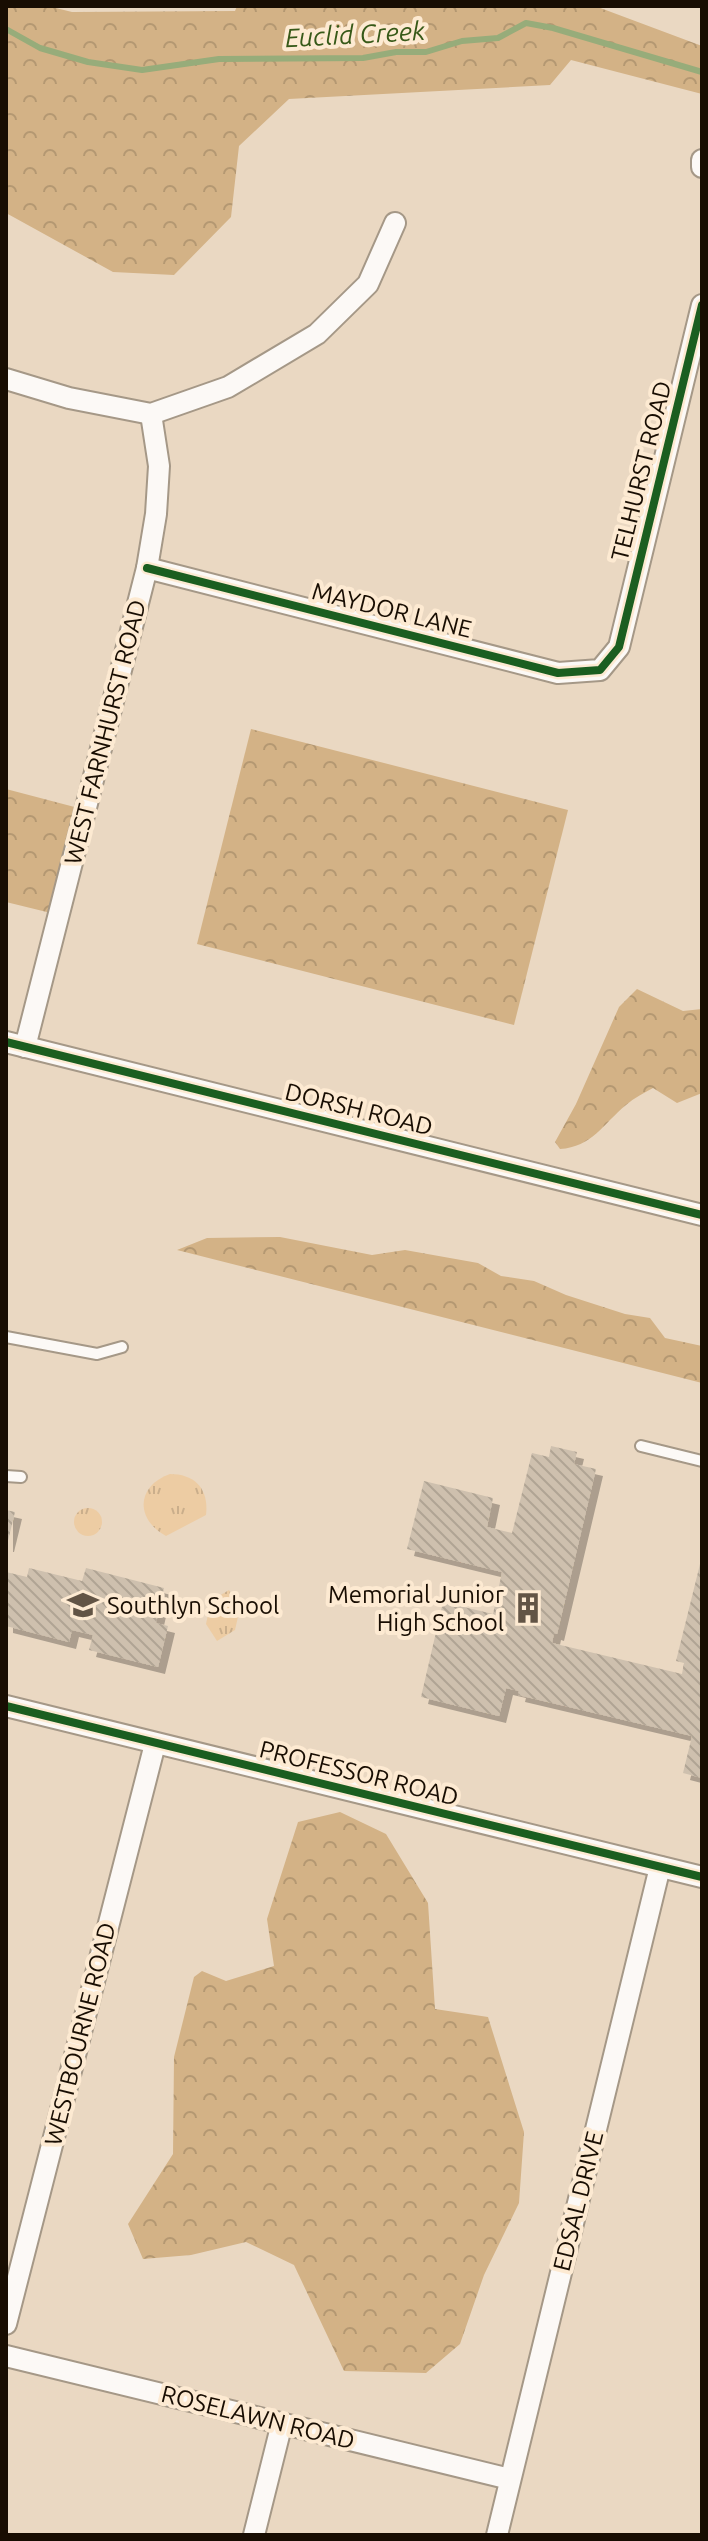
<svg xmlns="http://www.w3.org/2000/svg" width="708" height="2541" font-family="Ubuntu,sans-serif">
<style>
.forest{fill:url(#forest-crowns)}
.park{fill:url(#park-tufts)}
.lines{fill:none;stroke-linecap:round;stroke-linejoin:round}
.stream{stroke:#97ac7a;stroke-width:6}
.building{fill:url(#building-back-hatch);filter:url(#shadow)}
.service-casing{stroke:#a59887;stroke-width:14}
.minor-casing{stroke:#a59887;stroke-width:24}
.service{stroke:#fcf9f6;stroke-width:10}
.minor{stroke:#fcf9f6;stroke-width:20}
.cycleway-casing{stroke:#fdead2;stroke-width:13}
.cycleway{stroke:#1b5e20;stroke-width:8}
.labels{text-anchor:middle;dominant-baseline:central;stroke-width:8;stroke-linejoin:round;paint-order:stroke}
.street-label{font-size:24px;fill:#180d02;stroke:#fdead2}
.poi-label{font-size:24px;fill:#180d02;stroke:#fdead2;text-anchor:end}
.water-label{font-size:26px;font-style:italic;fill:#375918;stroke:#fdead2}
</style>
<defs>
<pattern id="forest-crowns" width="20" height="18" patternUnits="userSpaceOnUse" patternTransform="scale(2)"><rect width="20" height="18" fill="#d3b286"/><path d="M2 6a3 3 0 1 1 6 0M12 15a3 3 0 1 1 6 0" fill="none" stroke="#b49872"/></pattern>
<pattern id="park-tufts" width="24" height="20" patternUnits="userSpaceOnUse" patternTransform="scale(2)"><rect width="24" height="20" fill="#edcca3"/><path d="M3 7l-1-3M5 7V3M7 7l1-3M15 17l-1-3M17 17v-4M19 17l1-3" fill="none" stroke="#caae8b"/></pattern>
<pattern id="building-back-hatch" width="6" height="6" patternUnits="userSpaceOnUse" patternTransform="scale(2)"><rect width="6" height="6" fill="#cec0ae"/><path d="M-1 5l2 2M0 0l6 6M5-1l2 2" fill="none" stroke="#b0a494"/></pattern>
<filter id="shadow"><feDropShadow dx="7" dy="7" stdDeviation="0" flood-color="#0004"/></filter>
</defs>
<rect width="100%" height="100%" fill="#ead8c2"/>
<g class="forest">
<polygon points="6,6 48,6 72,12 235,11 237,6 595,6 702,46 702,94 571,60 550,85 289,99 239,146 231,217 174,275 113,272 6,213"/>
<polygon points="251,729 568,810 514,1025 197,944"/>
<polygon points="6,789 86,810 59,915 6,902"/>
<path d="M 637,989 L 683,1011 L 702,1009 L 702,1093 L 677,1103 L 653,1088 C 644,1093 634,1098 626,1105 C 603,1124 592,1147 560,1149 L 555,1142 L 576,1104 L 619,1007 Z"/>
<polygon points="280,1237 372,1255 405,1250 478,1263 501,1276 534,1281 566,1295 625,1314 650,1318 665,1338 702,1346 702,1383 177,1250 207,1238"/>
<polygon points="340,1812 386,1834 428,1903 435,2009 488,2017 524,2132 519,2203 484,2275 460,2344 426,2373 344,2371 294,2265 246,2242 191,2255 143,2259 128,2224 173,2154 174,2057 194,1977 202,1971 226,1981 274,1966 267,1919 298,1822"/>
</g>
<g class="park">
<path d="M 170,1474 C 196,1474 209,1490 206,1515 L 166,1536 C 135,1519 136,1486 170,1474 Z"/>
<circle cx="88" cy="1522" r="14"/>
<polygon points="229,1590 240,1608 235,1630 217,1641 206,1624 211,1601"/>
</g>
<g class="lines">
<polyline class="stream" points="6,29 40,48 88,62 142,70 219,59 363,58 396,52 426,52 462,41 498,38 526,23 553,28 702,72"/>
</g>
<g class="building">
<polygon points="551,1446 577,1452 574,1464 596,1469 557,1634 554,1633 552,1643 682,1674 684,1663 676,1661 702,1556 702,1778 683,1773 692,1736 518,1695 519,1691 506,1688 499,1716 421,1697 443,1602 493,1614 502,1572 407,1549 424,1481 493,1498 487,1527 512,1533 532,1453 549,1457"/>
<polygon points="6,1510 15,1512 7,1545 6,1545"/>
<polygon points="29,1568 82,1581 86,1568 164,1588 156,1623 168,1626 158,1667 89,1650 93,1635 72,1630 69,1642 6,1626 6,1572 27,1577"/>
</g>
<g class="lines">
<defs>
<g id="service">
<polyline points="6,1337 97,1354 122,1347"/>
<polyline points="641,1446 702,1461"/>
<polyline points="6,1476 21,1477"/>
</g>
<g id="minor">
<polyline points="702,160 702,167"/>
<polyline points="6,379 69,398 151,414 228,387 317,334 368,284 395,223"/>
<polyline points="147,568 558,673 600,670 619,647 702,305"/>
<polyline points="6,1042 702,1215"/>
<polyline points="25,1047 147,568 156,514 159,466 151,414"/>
<polyline points="6,1706 702,1877"/>
<polyline points="6,2324 155,1744"/>
<polyline points="6,2356 510,2479"/>
<polyline points="254,2535 282,2423"/>
<polyline points="497,2535 660,1867"/>
</g>
</defs>
<use href="#service" class="service-casing"/>
<use href="#minor" class="minor-casing"/>
<use href="#service" class="service"/>
<use href="#minor" class="minor"/>
<defs>
<g id="cycleway">
<polyline points="147,568 558,673 600,670 619,647 702,305"/>
<polyline points="6,1042 702,1215"/>
<polyline points="6,1706 702,1877"/>
</g>
</defs>
<use href="#cycleway" class="cycleway-casing"/>
<use href="#cycleway" class="cycleway"/>
</g>
<defs>
<symbol id="school-bare" viewBox="-9 -9 18 18"><path d="M0-5L7-2L0 1L-7-2ZM-4 1L0 2.5L4 1V4Q0 6-4 4Z" fill="#625445" stroke="#fdead2" stroke-width="2.5" paint-order="stroke"/></symbol>
<symbol id="building-bare" viewBox="-9 -9 18 18"><path d="M-4-6H4V6H1V3H-1V6H-4ZM-2.5-4.3h1.7v1.8h-1.7ZM.8-4.3h1.7v1.8H.8ZM-2.5-1h1.7V.8h-1.7ZM.8-1h1.7V.8H.8Z" fill="#625445" stroke="#fdead2" stroke-width="2.5" paint-order="stroke"/></symbol>
</defs>
<g fill-rule="evenodd">
<use href="#school-bare" x="61" y="1583" width="44" height="44"/>
<use href="#building-bare" x="506" y="1586" width="44" height="44"/>
</g>
<g class="labels">
<g class="street-label">
<text transform="translate(641 471) rotate(-76)">TELHURST ROAD</text>
<text transform="translate(392 610) rotate(14)">MAYDOR LANE</text>
<text transform="translate(105 732) rotate(-76)">WEST FARNHURST ROAD</text>
<text transform="translate(359 1109) rotate(14)">DORSH ROAD</text>
<text transform="translate(359 1773) rotate(14)">PROFESSOR ROAD</text>
<text transform="translate(80 2034) rotate(-76)">WESTBOURNE ROAD</text>
<text transform="translate(578 2201) rotate(-76)">EDSAL DRIVE</text>
<text transform="translate(258 2417) rotate(14)">ROSELAWN ROAD</text>
</g>
<g class="poi-label">
<text x="504" y="1594">Memorial Junior<tspan x="504" dy="28">High School</tspan></text>
<text x="107" y="1605" text-anchor="start">Southlyn School</text>
</g>
<g class="water-label">
<text transform="translate(355 34) rotate(-3)">Euclid Creek</text>
</g>
</g>
<rect width="708" height="2541" fill="none" stroke="#180d02" stroke-width="16"/>
</svg>
